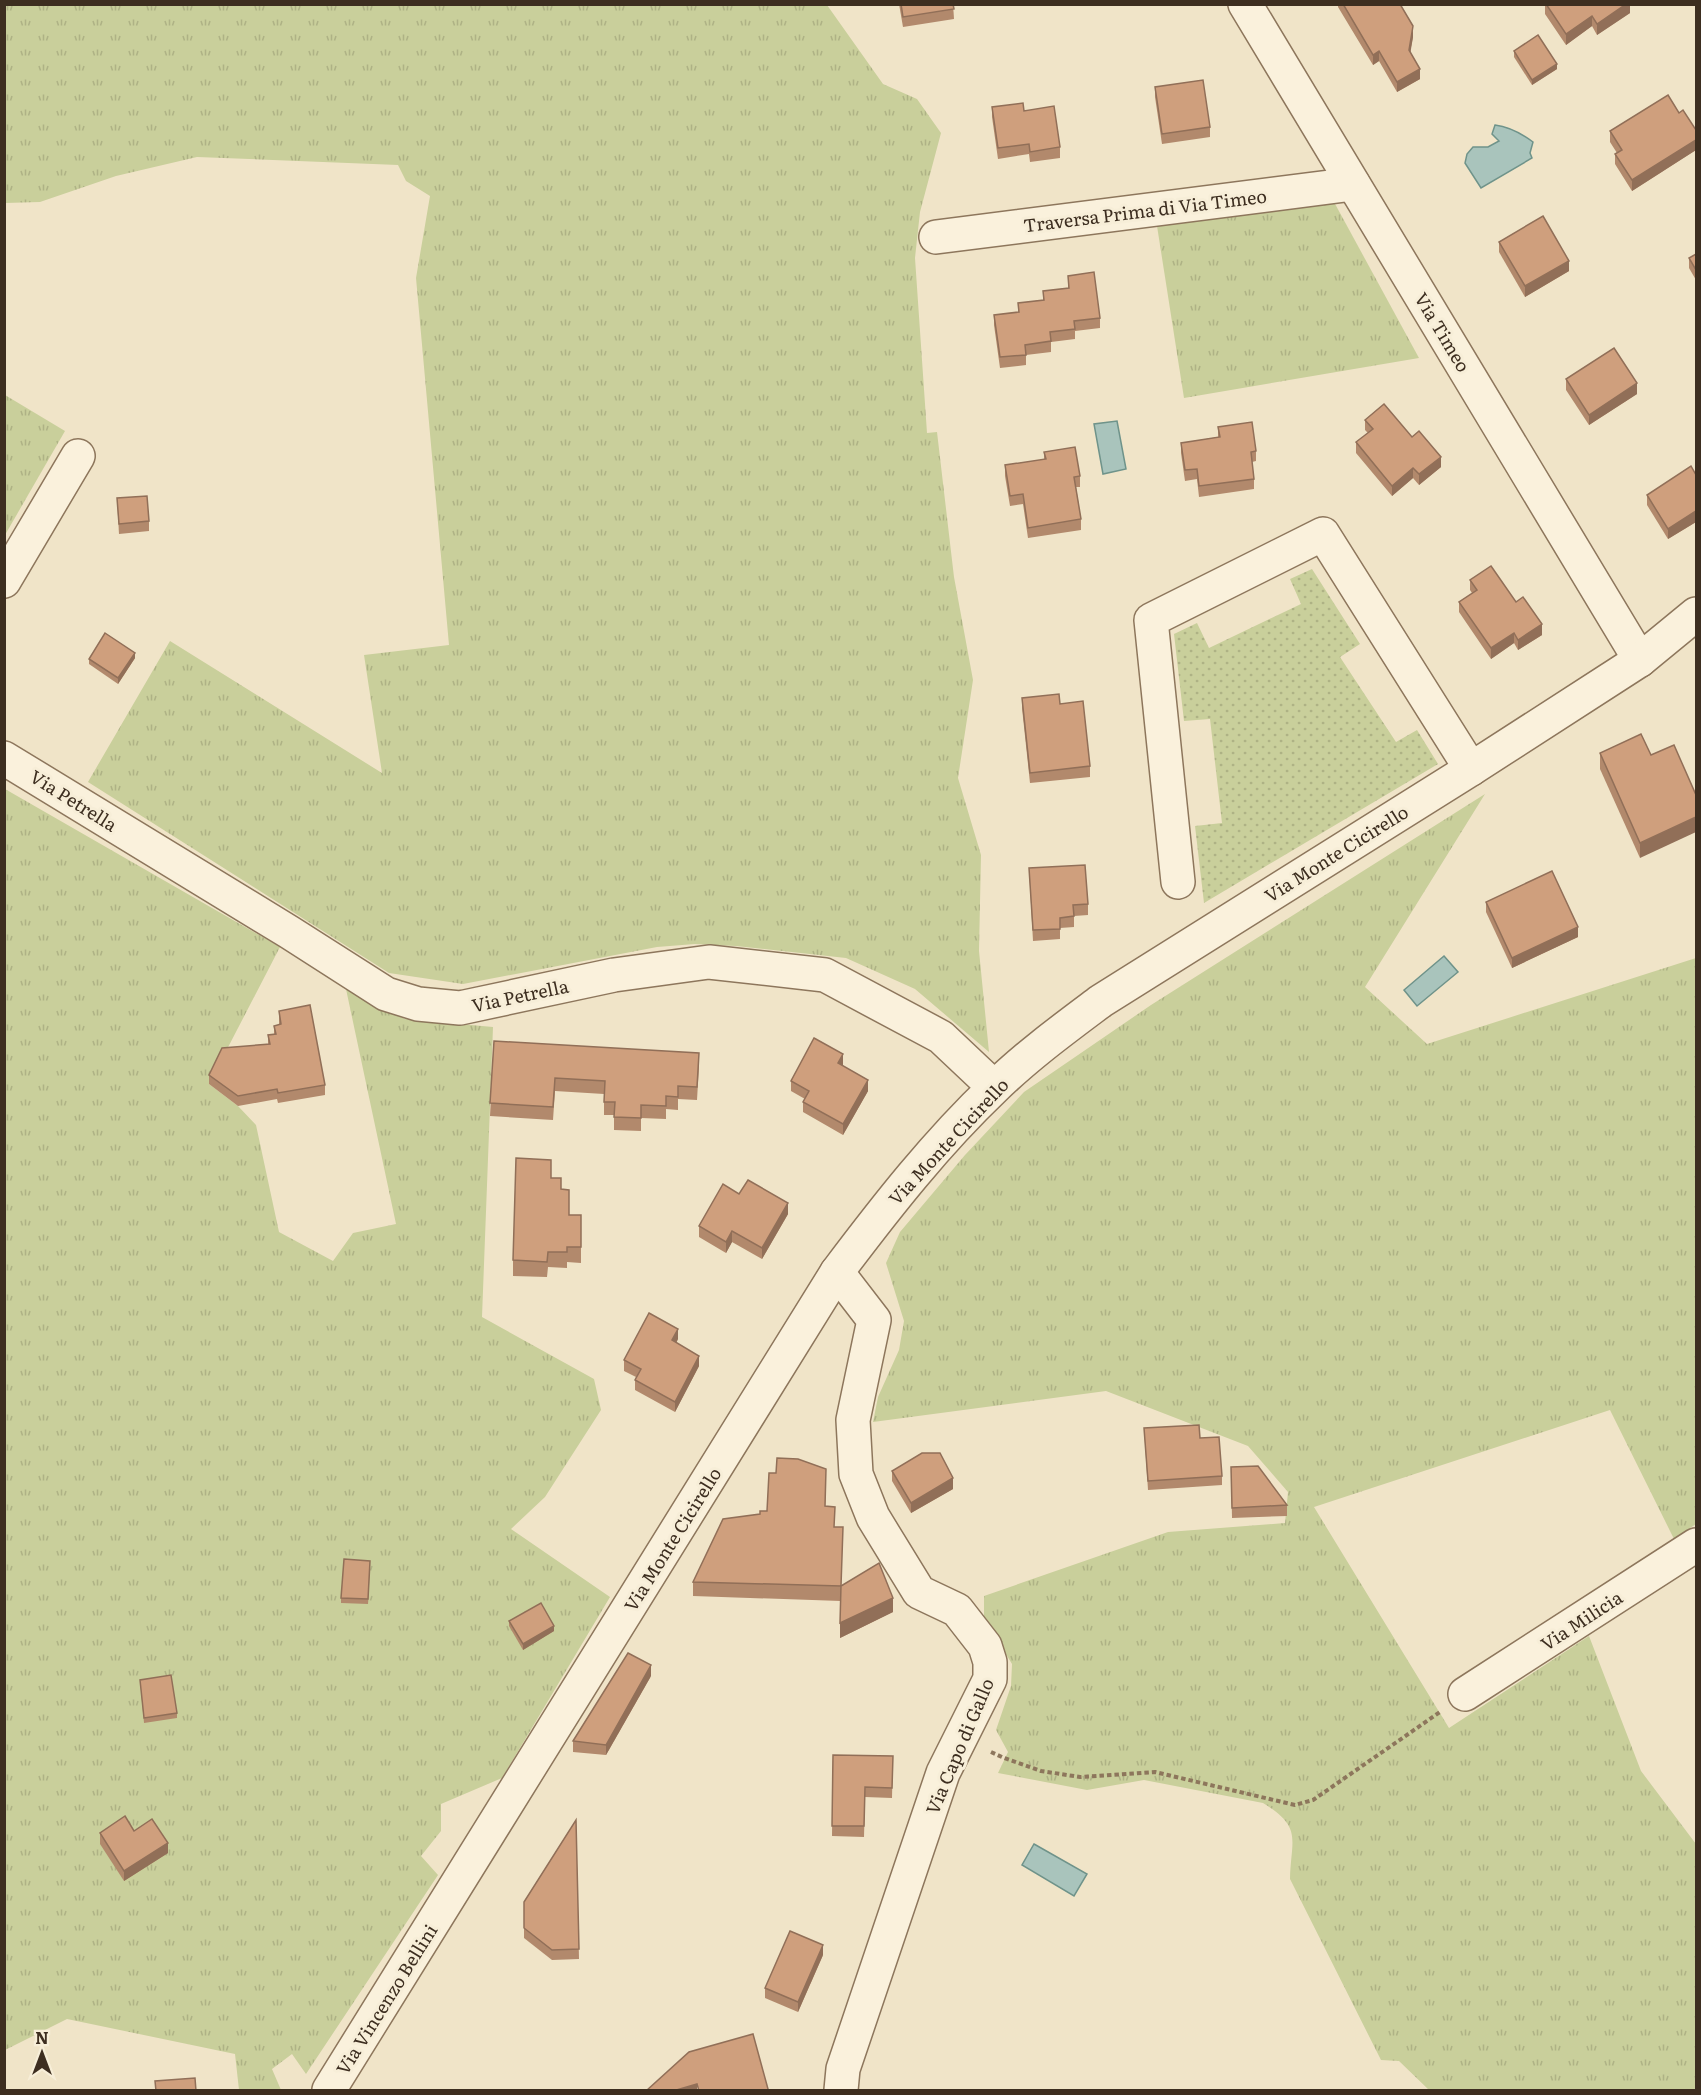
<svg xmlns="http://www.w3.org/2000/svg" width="1701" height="2095" font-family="Literata,serif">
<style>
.grass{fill:url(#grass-tufts)}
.garden{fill:url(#garden-dots)}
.water{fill:#a9c4bc;stroke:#6f938a;stroke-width:1.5}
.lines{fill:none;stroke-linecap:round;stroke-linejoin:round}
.minor-casing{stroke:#8d765c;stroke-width:36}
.path{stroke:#8d765c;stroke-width:4;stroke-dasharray:4.5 3;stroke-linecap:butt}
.minor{stroke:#faf1dc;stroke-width:33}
.wall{fill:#b2896c}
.shaded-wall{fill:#916f58}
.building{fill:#cf9f7d;stroke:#916f58;stroke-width:1.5}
.labels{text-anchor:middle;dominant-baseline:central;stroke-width:6;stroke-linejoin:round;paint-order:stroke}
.street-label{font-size:18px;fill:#3d2e20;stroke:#f7eed8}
</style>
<defs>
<pattern id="grass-tufts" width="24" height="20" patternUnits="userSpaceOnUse" patternTransform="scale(1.5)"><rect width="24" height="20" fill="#c9cf9b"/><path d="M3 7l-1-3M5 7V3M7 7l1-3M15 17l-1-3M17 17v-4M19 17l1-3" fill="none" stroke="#aeb285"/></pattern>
<pattern id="garden-dots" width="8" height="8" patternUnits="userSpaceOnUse" patternTransform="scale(1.5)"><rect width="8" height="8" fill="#c9cf9b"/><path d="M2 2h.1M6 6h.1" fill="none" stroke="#aeb285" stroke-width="1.8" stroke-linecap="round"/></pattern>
</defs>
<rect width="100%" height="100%" fill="#f0e4c8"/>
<g class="grass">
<polygon points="4,5 827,5 883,84 917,99 941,133 920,212 915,258 927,433 937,432 954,577 973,680 958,778 981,855 979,951 989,1052 915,989 846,958 736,946 695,944 657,947 463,984 389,973 88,782 170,641 382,773 364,655 449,645 416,278 430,196 406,181 398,165 197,157 116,176 40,202 5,203"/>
<polygon points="1334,202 1419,358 1184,398 1157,226"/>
<polygon points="5,395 65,431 5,535"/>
<polygon points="5,789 280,947 209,1084 238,1106 256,1125 279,1232 333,1261 353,1233 396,1224 346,989 405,1019 493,1027 482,1317 594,1379 601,1410 545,1497 511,1529 610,1597 502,1778 441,1804 441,1831 421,1856 438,1875 306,2074 292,2054 272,2069 281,2090 239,2090 235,2054 67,2019 5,2050"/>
<path d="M 1485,794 L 1365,987 L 1427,1044 L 1696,958 L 1696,1524 L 1674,1539 L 1610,1410 L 1314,1507 L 1449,1728 L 1589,1636 L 1641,1771 L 1696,1844 L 1696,2090 L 1429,2090 L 1399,2061 L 1381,2060 L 1290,1879 C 1291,1838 1303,1828 1263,1803 L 1144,1780 L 1087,1790 L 998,1773 L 1008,1752 L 996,1730 L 1011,1686 L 1012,1664 L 984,1618 L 984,1596 L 1168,1532 L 1285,1523 L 1288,1492 L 1248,1446 L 1106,1391 L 873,1422 L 878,1397 L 899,1350 L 904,1321 L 886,1263 L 900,1232 L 965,1155 L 1024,1092 L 1151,1005 Z"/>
</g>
<polygon class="garden" points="1312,569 1360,644 1340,657 1396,742 1417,730 1438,764 1204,903 1195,826 1222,823 1210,719 1184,721 1174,634 1197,623 1209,648 1301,604 1290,579"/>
<g class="water">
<path d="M 1495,125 C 1510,127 1521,133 1533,142 L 1530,153 L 1532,158 L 1481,188 L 1465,163 L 1467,154 L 1473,147 L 1488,147 L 1499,141 L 1492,134 Z"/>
<polygon points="1117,421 1126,469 1103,474 1094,424"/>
<polygon points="1444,956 1458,972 1417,1006 1404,990"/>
<polygon points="1034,1844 1087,1874 1074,1896 1022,1865"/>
</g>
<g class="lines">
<defs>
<g id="minor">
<polyline points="1245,4 1640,660"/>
<polyline points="936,237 1353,184"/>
<polyline points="4,581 78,456"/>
<polyline points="4,758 289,932 386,994 418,1004 460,1008 614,975 709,962 825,975 941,1037 994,1087"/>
<polyline points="1178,882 1151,620 1323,534 1471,769"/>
<polyline points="837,1272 874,1320 853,1420 856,1474 873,1517 919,1592 957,1610 985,1646 990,1662 990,1679 943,1773 843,2069 841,2090"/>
<polyline points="1465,1694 1696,1545"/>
<path d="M 329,2090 L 837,1272 C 886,1207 936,1143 995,1087 C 1028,1055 1065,1028 1101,1001 L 1471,769 L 1640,660 L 1696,614"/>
</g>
</defs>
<use href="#minor" class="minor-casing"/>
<polyline class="path" points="991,1752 1004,1758 1041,1771 1080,1777 1155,1772 1295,1805 1313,1800 1440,1712"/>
<use href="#minor" class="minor"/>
</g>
<g class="wall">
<polygon points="899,4 953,4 954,19 903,27"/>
<polygon points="1067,4 1081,4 1067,6"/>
<polygon points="1338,4 1400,4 1413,37 1410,52 1420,79 1397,92 1379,61 1373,65 1338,7"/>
<polygon points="1545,4 1630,4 1630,13 1597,35 1592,26 1566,45 1545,14"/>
<polygon points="1514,51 1557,69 1532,85 1514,57"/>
<polygon points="1155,87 1210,127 1210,137 1162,144 1155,97"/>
<polygon points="992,107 1024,111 1060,147 1060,158 1030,162 1029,154 998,159 992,117"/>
<polygon points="1679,113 1696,130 1696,150 1632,191 1615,164 1615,154 1617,153 1610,142 1610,131"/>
<polygon points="1499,242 1569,271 1525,297 1499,252"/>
<polygon points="1696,254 1696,280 1689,268 1689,258"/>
<polygon points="1068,276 1100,318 1100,328 1075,331 1075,339 1051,342 1051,352 1026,355 1026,365 1000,368 994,325 994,315 1018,312 1018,303 1043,300 1043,291 1068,288"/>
<polygon points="1566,379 1637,394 1589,425 1566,390"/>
<polygon points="1365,420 1412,437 1441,467 1419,485 1413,478 1392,496 1356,453 1356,442 1368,433 1365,430"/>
<polygon points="1218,427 1256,451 1256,461 1252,462 1254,479 1254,489 1199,497 1197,479 1185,481 1181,453 1181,443 1218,437"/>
<polygon points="1044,452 1080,476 1080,487 1076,487 1081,519 1081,530 1028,538 1023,504 1010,506 1005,476 1005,465 1044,460"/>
<polygon points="1696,475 1696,522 1668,539 1647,505 1647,495"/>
<polygon points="117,498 149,521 149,531 119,534"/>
<polygon points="1470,580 1516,602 1542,635 1518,650 1514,643 1491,659 1459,612 1459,602 1472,593 1470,590"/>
<polygon points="135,658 118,684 89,664 89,659"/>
<polygon points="1022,698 1060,704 1090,766 1090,777 1030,783 1022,708"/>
<polygon points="1600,753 1651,755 1640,858 1600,769"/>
<polygon points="1029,868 1088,904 1088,915 1074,916 1074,927 1060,928 1060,939 1033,941"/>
<polygon points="1486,902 1578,937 1512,968 1486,912"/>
<polygon points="279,1011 325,1085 325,1095 278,1103 277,1099 238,1106 209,1084 209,1075 268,1044 268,1035 274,1034 274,1026 279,1025"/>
<polygon points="494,1041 699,1066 697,1100 678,1099 678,1110 666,1109 666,1119 641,1118 641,1131 614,1130 614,1115 604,1115 604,1094 555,1091 553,1120 490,1116"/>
<polygon points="843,1065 842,1066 868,1091 843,1135 803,1112 803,1102 805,1099 791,1091 791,1081"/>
<polygon points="551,1178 569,1215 581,1215 581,1263 567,1262 567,1268 548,1267 547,1277 513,1276 513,1260"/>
<polygon points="739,1194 788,1214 762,1259 732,1242 726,1253 699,1237 699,1226"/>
<polygon points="678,1339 676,1343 699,1366 675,1412 635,1390 635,1380 636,1377 624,1371 624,1360"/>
<polygon points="1144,1428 1200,1438 1222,1476 1222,1485 1148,1490"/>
<polygon points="1231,1467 1287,1505 1287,1516 1232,1518"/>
<polygon points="892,1471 953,1489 911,1513 892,1481"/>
<polygon points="826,1483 825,1506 834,1527 841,1586 893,1612 840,1638 841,1601 693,1596 693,1582 760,1514"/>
<polygon points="370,1566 368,1604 341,1603 341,1598"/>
<polygon points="509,1621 554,1631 523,1650 509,1626"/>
<polygon points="651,1676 606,1755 573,1752 573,1741"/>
<polygon points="140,1680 177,1713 177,1718 144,1723"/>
<polygon points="833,1755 893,1756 892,1798 865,1797 864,1837 832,1836"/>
<polygon points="576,1820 579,1959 552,1960 524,1938 524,1902"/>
<polygon points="134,1831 168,1853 124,1881 100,1844 100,1833"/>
<polygon points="823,1955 798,2012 765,1998 765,1988"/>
</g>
<g class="shaded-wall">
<polygon points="1626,4 1630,4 1630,13 1597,35 1597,24"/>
<polygon points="1592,16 1592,26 1566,45 1566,34"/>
<polygon points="1413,26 1413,37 1409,61 1409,50"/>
<polygon points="1379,51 1379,61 1373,65 1373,55"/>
<polygon points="1557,64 1557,69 1532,85 1532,80"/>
<polygon points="1420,69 1420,79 1397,92 1397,82"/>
<polygon points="1696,140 1696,150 1632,191 1632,180"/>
<polygon points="1569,261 1569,271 1525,297 1525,286"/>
<polygon points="1637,383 1637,394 1589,425 1589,415"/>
<polygon points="1441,457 1441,467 1419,485 1419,474"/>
<polygon points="1413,468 1413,478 1392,496 1392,486"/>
<polygon points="1696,511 1696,522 1668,539 1668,529"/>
<polygon points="1542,624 1542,635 1518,650 1518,640"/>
<polygon points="1514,633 1514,643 1491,659 1491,648"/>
<polygon points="135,653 135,658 118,684 118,678"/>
<polygon points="1696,817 1696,832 1640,858 1640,843"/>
<polygon points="1578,927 1578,937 1512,968 1512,958"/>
<polygon points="843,1054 843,1065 838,1073 838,1063"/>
<polygon points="868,1080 868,1091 843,1135 843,1124"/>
<polygon points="788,1203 788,1214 762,1259 762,1248"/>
<polygon points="732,1231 732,1242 726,1253 726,1242"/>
<polygon points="678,1329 678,1339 672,1351 672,1340"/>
<polygon points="699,1356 699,1366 675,1412 675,1402"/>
<polygon points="953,1478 953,1489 911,1513 911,1503"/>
<polygon points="893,1598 893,1612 840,1638 840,1623"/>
<polygon points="554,1626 554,1631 523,1650 523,1644"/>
<polygon points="651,1665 651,1676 606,1755 606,1745"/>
<polygon points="168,1843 168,1853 124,1881 124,1871"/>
<polygon points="823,1945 823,1955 798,2012 798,2002"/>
<polygon points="697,2084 697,2091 673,2091"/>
</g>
<g class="building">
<polygon points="901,4 953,4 954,9 903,17"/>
<polygon points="1343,4 1400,4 1413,26 1409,50 1420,69 1397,82 1379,51 1373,55"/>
<polygon points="1546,4 1626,4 1597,24 1592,16 1566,34"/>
<polygon points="1538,35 1557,64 1532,80 1514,51"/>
<polygon points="1203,80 1210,127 1162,134 1155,87"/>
<polygon points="1668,95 1679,113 1683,110 1696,130 1696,140 1632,180 1615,154 1622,150 1610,131"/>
<polygon points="1023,103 1024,111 1054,106 1060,147 1030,152 1029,144 998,148 992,107"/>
<polygon points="1543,216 1569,261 1525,286 1499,242"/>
<polygon points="1696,254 1696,270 1689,258"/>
<polygon points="1094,272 1100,318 1074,321 1075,329 1050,332 1051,341 1025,345 1026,355 1000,357 994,315 1019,312 1018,303 1044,300 1043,291 1069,288 1068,276"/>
<polygon points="1614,348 1637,383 1589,415 1566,379"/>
<polygon points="1384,404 1412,437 1419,431 1441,457 1419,474 1413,468 1392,486 1356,442 1373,429 1365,420"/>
<polygon points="1252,422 1256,451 1251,452 1254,479 1199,486 1197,469 1185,470 1181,443 1220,437 1218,427"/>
<polygon points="1075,447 1080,476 1074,477 1081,519 1028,528 1023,494 1010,496 1005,465 1046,459 1044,452"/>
<polygon points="1691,466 1696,475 1696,511 1668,529 1647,495"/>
<polygon points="147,496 149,521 119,524 117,498"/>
<polygon points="1491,566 1516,602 1523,597 1542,624 1518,640 1514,633 1491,648 1459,602 1477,590 1470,580"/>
<polygon points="105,633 135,653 118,678 89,659"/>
<polygon points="1059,694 1060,704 1083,701 1090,766 1030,773 1022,698"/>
<polygon points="1641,734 1651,755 1674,745 1696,795 1696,817 1640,843 1600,753"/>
<polygon points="1085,865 1088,904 1073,905 1074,916 1060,918 1060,929 1033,930 1029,868"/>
<polygon points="1552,871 1578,927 1512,958 1486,902"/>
<polygon points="310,1005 325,1085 278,1093 277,1089 238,1096 209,1075 222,1048 270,1044 268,1035 276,1034 274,1026 281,1024 279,1011"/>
<polygon points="814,1038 843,1054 838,1063 868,1080 843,1124 803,1102 809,1091 791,1081"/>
<polygon points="494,1041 699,1053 697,1087 678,1086 678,1097 666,1096 666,1106 641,1105 641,1118 614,1117 615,1102 604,1102 605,1081 555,1078 553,1107 490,1103"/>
<polygon points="516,1158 551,1160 551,1178 561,1178 561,1189 569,1190 569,1215 581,1215 581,1247 567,1247 567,1252 548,1252 547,1262 513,1260"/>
<polygon points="748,1180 788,1203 762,1248 732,1231 726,1242 699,1226 723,1184 739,1194"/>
<polygon points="649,1313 678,1329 672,1340 699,1356 675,1402 635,1380 641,1369 624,1360"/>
<polygon points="1199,1425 1200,1438 1219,1437 1222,1476 1148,1481 1144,1428"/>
<polygon points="922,1453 940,1453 953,1478 911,1503 892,1471"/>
<polygon points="777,1458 798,1459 826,1469 825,1506 835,1507 834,1527 843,1527 841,1586 693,1582 723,1519 760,1514 760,1511 767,1511 769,1473 776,1473"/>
<polygon points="1258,1466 1287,1505 1232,1508 1231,1467"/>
<polygon points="344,1559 370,1561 368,1599 341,1598"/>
<polygon points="879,1563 893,1598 840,1623 841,1586"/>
<polygon points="541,1603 554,1626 523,1644 509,1621"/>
<polygon points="628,1653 651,1665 606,1745 573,1741"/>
<polygon points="171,1675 177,1713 144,1718 140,1680"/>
<polygon points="833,1755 893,1756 892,1788 865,1787 864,1826 832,1826"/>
<polygon points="125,1816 134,1831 152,1819 168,1843 124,1871 100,1833"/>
<polygon points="576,1820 579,1949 552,1950 524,1928 524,1902"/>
<polygon points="790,1931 823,1945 798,2002 765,1988"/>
<polygon points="753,2034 768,2089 765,2091 699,2091 697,2084 673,2091 646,2091 689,2052"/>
<polygon points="195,2078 196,2091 156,2091 155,2081"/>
</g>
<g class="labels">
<g class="street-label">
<text transform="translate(1145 210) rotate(-7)">Traversa Prima di Via Timeo</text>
<text transform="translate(1443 332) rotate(59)">Via Timeo</text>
<text transform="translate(74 800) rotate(32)">Via Petrella</text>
<text transform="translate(1336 853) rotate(-32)">Via Monte Cicirello</text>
<text transform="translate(520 995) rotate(-12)">Via Petrella</text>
<text transform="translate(948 1141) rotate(-47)">Via Monte Cicirello</text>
<text transform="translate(672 1539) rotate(-58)">Via Monte Cicirello</text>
<text transform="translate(1581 1620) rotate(-33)">Via Milicia</text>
<text transform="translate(959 1746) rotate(-67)">Via Capo di Gallo</text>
<text transform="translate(386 1999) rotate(-58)">Via Vincenzo Bellini</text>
</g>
</g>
<rect width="1701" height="2095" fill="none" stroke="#3d2e20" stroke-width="12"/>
<g transform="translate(42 2053)" stroke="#f7eed8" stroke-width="4.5" paint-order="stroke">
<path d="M0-4.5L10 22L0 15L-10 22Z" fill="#3d2e20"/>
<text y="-9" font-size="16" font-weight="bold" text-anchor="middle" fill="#3d2e20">N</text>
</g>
</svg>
